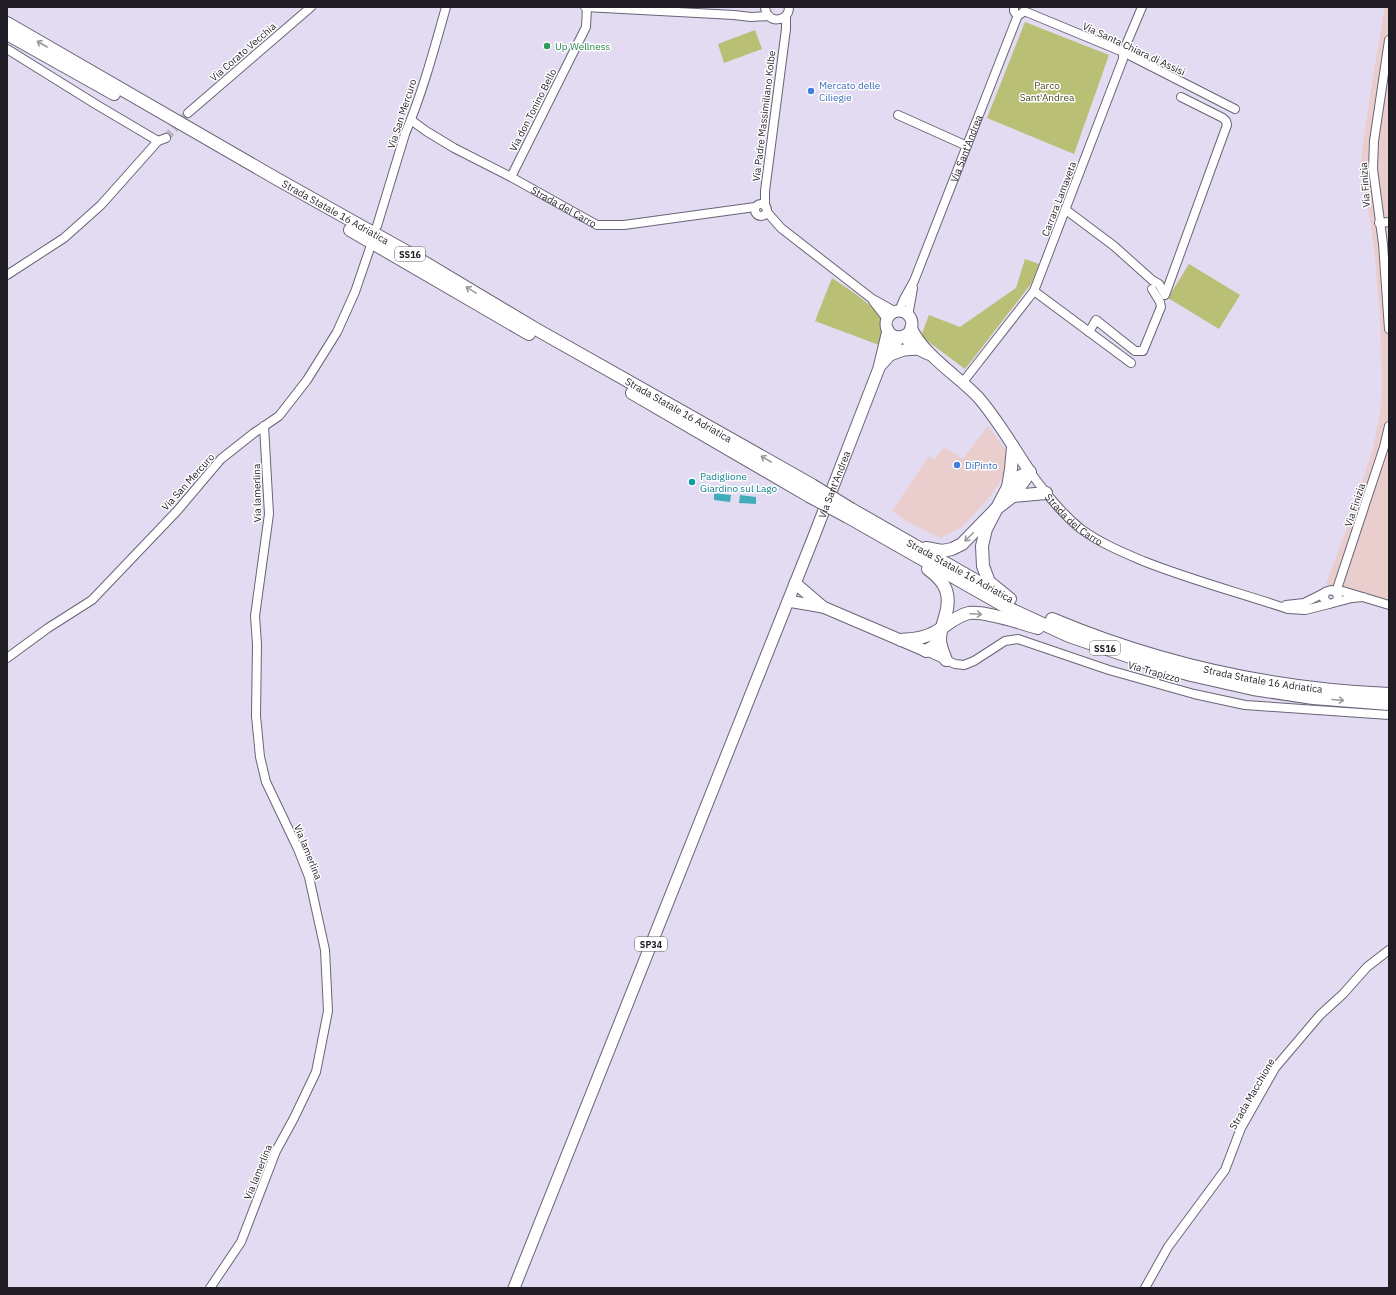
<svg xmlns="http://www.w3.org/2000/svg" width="1396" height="1295" font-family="'IBM Plex Sans',sans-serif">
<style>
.industrial{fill:#e9cecd}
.green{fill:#b9bf75}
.water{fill:#41adbb}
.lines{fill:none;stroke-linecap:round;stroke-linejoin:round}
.minor-tunnel{stroke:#bcb5c8;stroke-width:8;stroke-dasharray:8 4;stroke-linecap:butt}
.minor-casing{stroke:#6a6477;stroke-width:10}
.major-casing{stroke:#6a6477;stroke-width:13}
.highway-casing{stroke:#6a6477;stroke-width:14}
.minor{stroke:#fff;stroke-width:8}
.major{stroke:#fff;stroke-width:11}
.highway{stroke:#fff;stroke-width:12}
.highway-bridge-casing{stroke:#6a6477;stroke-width:14;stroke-linecap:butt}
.highway-bridge{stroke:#fff;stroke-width:12}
.oneway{stroke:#9b999d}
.leisure-dot{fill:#2e9e5b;stroke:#fff;stroke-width:1.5}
.shop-dot{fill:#3f7fe0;stroke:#fff;stroke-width:1.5}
.culture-dot{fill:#0f9aa8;stroke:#fff;stroke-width:1.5}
.labels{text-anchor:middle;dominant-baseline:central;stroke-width:3;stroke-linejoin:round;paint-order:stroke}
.shield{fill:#fff;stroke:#636166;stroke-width:1}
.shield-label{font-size:9px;font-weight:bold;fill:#201d25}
.leisure-label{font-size:10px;fill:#27864d;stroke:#fff;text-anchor:start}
.street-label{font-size:10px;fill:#201d25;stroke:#fff}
.shop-label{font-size:10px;fill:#366cbe;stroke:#fff;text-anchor:start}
.park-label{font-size:10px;fill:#494c22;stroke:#fff}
.culture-label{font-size:10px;fill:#0d838f;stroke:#fff;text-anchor:start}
</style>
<rect width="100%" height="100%" fill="#e3dbf1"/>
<g class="industrial">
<polygon points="1385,7 1389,7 1389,605 1326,584 1353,512 1373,448 1380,413 1382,390 1380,319 1374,248 1361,157 1373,76"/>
<polygon points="988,426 1007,452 1006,468 1000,482 988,499 961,528 940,538 908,522 892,511 929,456 934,460 944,447 963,459"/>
</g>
<g class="green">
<polygon points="1025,22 1109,55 1074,154 987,118"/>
<polygon points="755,30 762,49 724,63 718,44"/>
<polygon points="1025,259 1039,264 1031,284 965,369 921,336 929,315 960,327 1016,288"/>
<polygon points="1189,264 1240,295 1219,329 1168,298"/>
<path d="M 832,278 C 846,288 882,308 884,327 C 885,333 882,339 879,345 L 815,321 Z"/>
</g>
<g class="water">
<polygon points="714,493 731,495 730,502 714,500"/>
<polygon points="740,495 756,497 756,504 739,503"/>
</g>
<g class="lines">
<polyline class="minor-tunnel" points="166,138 188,113"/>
<defs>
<g id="minor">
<polyline points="585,7 734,15 751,17 769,16"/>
<path d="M 765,7 C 766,24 789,23 789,7"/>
<path d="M 1014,7 L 1014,11 C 1016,15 1019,16 1022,13"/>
<polyline points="1024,11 1123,52 1235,109"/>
<polyline points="1389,40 1374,141 1373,169 1383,244 1389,329"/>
<polyline points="7,49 97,105 158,141"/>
<polyline points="188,113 311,7"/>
<polyline points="898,115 967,146"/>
<path id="s1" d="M 411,120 L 426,131 L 454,148 L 511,177 L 597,225 L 624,225 L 755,207"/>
<polyline points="511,177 586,27 587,7"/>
<circle cx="761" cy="210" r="6"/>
<polyline points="765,206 765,191 786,29 786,17"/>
<polyline points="1066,210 1114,246 1152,280 1159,284 1165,295 1227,125 1226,121 1223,118 1181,97"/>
<polyline points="767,212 781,228 871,298 896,312"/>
<polyline points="1379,223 1389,222"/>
<path d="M 377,226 L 405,134 C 422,94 434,50 446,7"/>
<polyline points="7,275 64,238 101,205 158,141 166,138"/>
<polyline points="1034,291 1131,363"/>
<polyline points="873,301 887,319"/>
<path id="s2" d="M 899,311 L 904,299 L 914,281 L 1018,15"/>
<polyline points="908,316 913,288"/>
<polyline points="1089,332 1096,320 1135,351 1143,351 1161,307 1160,302 1152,289"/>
<polyline points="963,382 1034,291 1123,59 1123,52 1142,7"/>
<path id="s3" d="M 1030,472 C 1045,492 1061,513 1081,529 C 1100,543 1122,552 1143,561 C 1191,580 1240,593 1288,609 L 1305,610 L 1329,604"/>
<polyline points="1336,592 1384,447 1389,426"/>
<polyline points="1337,593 1341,591 1346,592 1389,605"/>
<polyline points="1336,602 1338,597 1336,592 1331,590 1325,592 1324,599 1329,604 1352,598 1363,597"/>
<polyline points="1286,605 1304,603 1324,593"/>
<polyline points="926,651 955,664 964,665 974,661 1005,641 1018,639 1109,670 1194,694 1245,705 1389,715"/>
<polyline points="7,658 48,628 92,600 177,511 221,459 254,433 279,416 307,380 337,332 355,292 370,248"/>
<polyline points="210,1288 241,1242 276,1151 294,1118 316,1072 328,1011 325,950 309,877 298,849 266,782 260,757 256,716 257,644 255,616 269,514 264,426"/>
<polyline points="1145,1288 1168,1247 1225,1170 1241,1128 1275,1068 1320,1015 1343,994 1367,967 1389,950"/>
</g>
<g id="major">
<circle cx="899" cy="324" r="13"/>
<path d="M 911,327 C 922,354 958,376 978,397 C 998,420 1013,447 1030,472"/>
<polyline points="903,336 918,349 928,354"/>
<polyline points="890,355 904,350 918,349"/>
<polyline points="880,366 890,355 899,337"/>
<polyline points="795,583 823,607"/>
<polyline points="788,601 823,607 926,651"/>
<path id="s4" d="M 514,1288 L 814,536 L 879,368 L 888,330"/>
</g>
<g id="highway">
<path id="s5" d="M 7,23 L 277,179 L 402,249 L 534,328 L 812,485"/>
<polyline points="7,34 114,94"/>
<polyline points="350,230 529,334"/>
<polyline points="632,393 809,496"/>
<polyline points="1008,487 1011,469 1013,447"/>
<polyline points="1013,496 1046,493"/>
<polyline points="851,509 989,588"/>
<polyline points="848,517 1006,607 1069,636 1139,660 1191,675 1253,689 1313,698 1389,704"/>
<polyline points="926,548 942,551 952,549 962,544 996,509 1013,496 1030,472"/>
<path d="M 928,569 C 946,582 952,595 945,617 C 943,624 940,632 940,639 C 940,646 943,653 946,660"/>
<polyline points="1010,599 989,582 983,566 982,546 986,529 1008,487 1017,478 1027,473"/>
<path id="s6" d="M 1052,619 C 1159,664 1273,689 1389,694"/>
<path d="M 901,640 C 911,639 922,639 931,634 C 944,629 954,616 969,613 C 986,611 1020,623 1038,628"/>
<polyline points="926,651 934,646 940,638"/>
</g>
</defs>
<use href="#minor" class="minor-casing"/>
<use href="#major" class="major-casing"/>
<use href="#highway" class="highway-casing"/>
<use href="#minor" class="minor"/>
<use href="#major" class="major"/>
<use href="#highway" class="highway"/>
<defs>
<g id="highway-bridge">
<polyline points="812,485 851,509"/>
<polyline points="809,496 848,517"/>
</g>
</defs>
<use href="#highway-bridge" class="highway-bridge-casing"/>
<use href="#highway-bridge" class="highway-bridge"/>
</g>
<defs><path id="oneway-shaft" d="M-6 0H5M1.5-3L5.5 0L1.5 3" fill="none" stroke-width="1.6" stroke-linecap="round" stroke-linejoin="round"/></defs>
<g class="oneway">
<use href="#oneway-shaft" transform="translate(42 44) rotate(-150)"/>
<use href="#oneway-shaft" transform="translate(471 290) rotate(-149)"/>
<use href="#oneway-shaft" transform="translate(766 459) rotate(-150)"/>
<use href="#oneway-shaft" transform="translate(969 537) rotate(135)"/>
<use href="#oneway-shaft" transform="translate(976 614) rotate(3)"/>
<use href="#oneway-shaft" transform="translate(1338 700) rotate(5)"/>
</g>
<circle class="leisure-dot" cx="547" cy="46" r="4"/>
<g class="shop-dot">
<circle cx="811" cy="91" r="4"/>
<circle cx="957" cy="465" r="4"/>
</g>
<circle class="culture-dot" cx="692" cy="482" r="4"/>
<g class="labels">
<g class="shield">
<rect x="395" y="247" width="30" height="14" rx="3"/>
<rect x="1090" y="641" width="30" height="14" rx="3"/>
<rect x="635" y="937" width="32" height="14" rx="3"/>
</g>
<g class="shield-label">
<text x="410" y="254">SS16</text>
<text x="1105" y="648">SS16</text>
<text x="651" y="944">SP34</text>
</g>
<g class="leisure-label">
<text x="555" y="46">Up Wellness</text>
</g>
<g class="street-label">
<text transform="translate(1134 49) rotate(25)">Via Santa Chiara di Assisi</text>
<text transform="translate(243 52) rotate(-41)">Via Corato Vecchia</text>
<text transform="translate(533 110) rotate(-63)">Via don Tonino Bello</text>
<text transform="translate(402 114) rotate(-72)">Via San Mercuro</text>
<text transform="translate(764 116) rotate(-83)">Via Padre Massimiliano Kolbe</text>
<text stroke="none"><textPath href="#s2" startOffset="176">Via Sant'Andrea</textPath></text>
<text transform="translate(1365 185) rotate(-94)">Via Finizia</text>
<text transform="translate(1059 199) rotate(-69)">Carrara Lamaveta</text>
<text stroke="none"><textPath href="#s1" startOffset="176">Strada del Carro</textPath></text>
<text stroke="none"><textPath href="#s5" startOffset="379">Strada Statale 16 Adriatica</textPath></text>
<text stroke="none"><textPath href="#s5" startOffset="775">Strada Statale 16 Adriatica</textPath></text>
<text transform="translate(188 482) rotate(-48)">Via San Mercuro</text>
<text stroke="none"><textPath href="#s4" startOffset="865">Via Sant'Andrea</textPath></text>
<text transform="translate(257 493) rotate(-91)">Via lamerlina</text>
<text transform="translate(1355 505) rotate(-72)">Via Finizia</text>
<text stroke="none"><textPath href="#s3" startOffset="65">Strada del Carro</textPath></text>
<text transform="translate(960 571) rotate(29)">Strada Statale 16 Adriatica</text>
<text transform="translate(1154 672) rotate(16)">Via Trapizzo</text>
<text stroke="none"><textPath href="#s6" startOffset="220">Strada Statale 16 Adriatica</textPath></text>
<text transform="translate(308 852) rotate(68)">Via lamerlina</text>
<text transform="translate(1252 1094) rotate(-60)">Strada Macchione</text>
<text transform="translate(258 1172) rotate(-68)">Via lamerlina</text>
</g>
<g class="shop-label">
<text x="819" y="85">Mercato delle<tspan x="819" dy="12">Ciliegie</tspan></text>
<text x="965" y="465">DiPinto</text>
</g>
<g class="park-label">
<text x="1047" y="85">Parco<tspan x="1047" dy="12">Sant'Andrea</tspan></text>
</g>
<g class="culture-label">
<text x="700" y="476">Padiglione<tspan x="700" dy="12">Giardino sul Lago</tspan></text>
</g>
</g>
<rect width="1396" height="1295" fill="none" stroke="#201d25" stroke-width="16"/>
</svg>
